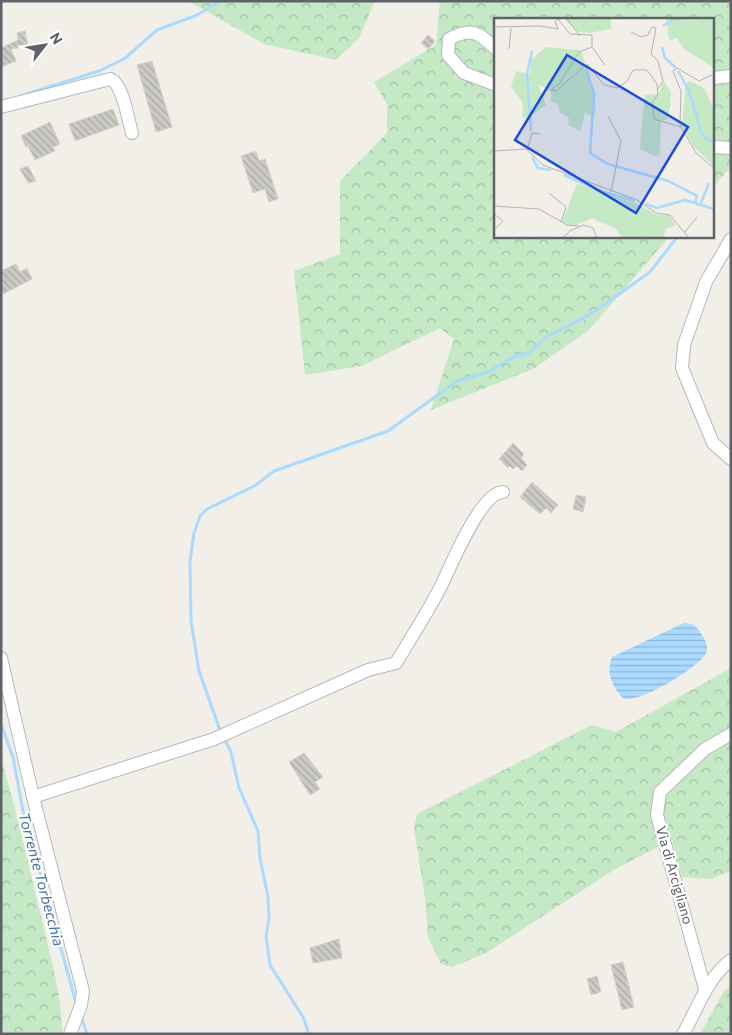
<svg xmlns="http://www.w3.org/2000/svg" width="732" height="1035" font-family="Commissioner,sans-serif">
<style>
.forest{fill:url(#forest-crowns)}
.water{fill:url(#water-rules)}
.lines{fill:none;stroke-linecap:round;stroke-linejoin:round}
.stream{stroke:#aadaff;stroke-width:3}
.building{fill:url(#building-back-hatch);stroke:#d6d1c6}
.street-casing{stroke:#b5b8bc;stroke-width:14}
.street{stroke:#fff;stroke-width:12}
.labels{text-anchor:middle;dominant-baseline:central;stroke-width:4.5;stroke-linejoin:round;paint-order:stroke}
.street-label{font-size:14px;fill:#5f6368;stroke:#fff}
.water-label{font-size:15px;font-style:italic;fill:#4174aa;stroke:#fff}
.inset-river{fill:none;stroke:#aadaff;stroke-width:2.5}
.inset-road{fill:none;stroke:#b3b3b1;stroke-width:1}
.view{fill:#1d4ed8;fill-opacity:0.15;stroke:#1d4ed8;stroke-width:2.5}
.inset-edge{fill:none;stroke:#5f6368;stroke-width:2.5}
</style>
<defs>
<pattern id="forest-crowns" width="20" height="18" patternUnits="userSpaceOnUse" patternTransform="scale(1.25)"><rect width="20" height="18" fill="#c5e8c5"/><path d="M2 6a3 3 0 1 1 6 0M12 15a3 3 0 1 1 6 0" fill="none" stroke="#a3c0a4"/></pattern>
<pattern id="water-rules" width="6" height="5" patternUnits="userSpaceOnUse" patternTransform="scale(1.25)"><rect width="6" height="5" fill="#aadaff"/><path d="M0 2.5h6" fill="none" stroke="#8eb4d2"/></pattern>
<pattern id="building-back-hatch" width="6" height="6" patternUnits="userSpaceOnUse" patternTransform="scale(1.25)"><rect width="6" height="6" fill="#cccac5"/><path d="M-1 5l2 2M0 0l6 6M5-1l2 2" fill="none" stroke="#a9a8a4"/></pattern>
</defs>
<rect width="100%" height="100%" fill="#f1efe8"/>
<g class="forest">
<polygon points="188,1 375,1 359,38 336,60 264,44"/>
<polygon points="440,1 731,1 731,167 713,187 713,19 496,19 496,236 670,236 589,330 535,368 431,410 454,339 440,328 361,366 305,375 294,271 340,254 340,181 387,133 387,104 374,82 436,45"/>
<polygon points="731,668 731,871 710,879 682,877 672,840 617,868 486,953 452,967 441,964 428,937 425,898 414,828 417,814 592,725 616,732"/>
<path d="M 1,758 C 17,812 29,867 42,921 C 51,959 62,995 62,1034 L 1,1034 Z"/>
<polygon points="731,986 731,1034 700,1034 725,990"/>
</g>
<path class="water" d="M 684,623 C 693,623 697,627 702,635 C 705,640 709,647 706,653 C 700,667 635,706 623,698 C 612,686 606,673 612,657 Z"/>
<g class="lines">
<g class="stream">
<polyline points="20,96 99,71 124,59 157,30 197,15 220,1"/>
<polyline points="713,174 715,172"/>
<polyline points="1,724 13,757 23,811 76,1003"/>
<polyline points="221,733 199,671 191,621 190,562 194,533 200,516 207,509 256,485 274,471 388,431 457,381 488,372 515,356 529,353 545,338 594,312 650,272 678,236"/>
<polyline points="224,738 231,752 239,788 258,831 260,858 268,897 269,919 266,936 270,965 303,1017 309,1034"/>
<polyline points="81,1016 87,1034"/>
</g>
</g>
<g class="building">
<polygon points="25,31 28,46 11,49 16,61 1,67 1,48 18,40 17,33"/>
<polygon points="428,35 435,41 428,49 421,43"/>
<polygon points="152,61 172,127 156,132 137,65"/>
<polygon points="113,109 119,125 75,141 69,124"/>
<polygon points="50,122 60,144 53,147 55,151 35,160 28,146 26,147 21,136"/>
<polygon points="256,151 259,161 265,159 278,199 269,202 265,189 253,193 241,156"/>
<polygon points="28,166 36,181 28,183 20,169"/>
<polygon points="16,264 20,272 27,268 32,279 1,295 1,271"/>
<polygon points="513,443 524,454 521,458 527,465 522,471 517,466 513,469 510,466 508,468 499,459"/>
<polygon points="532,482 558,505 551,513 546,508 540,514 520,497"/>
<polygon points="576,495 586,497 583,512 573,509"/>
<polygon points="304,753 323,777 315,782 320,789 310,795 289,762"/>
<polygon points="339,939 342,958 313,963 310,948"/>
<polygon points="623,962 634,1007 622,1010 611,965"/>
<polygon points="597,976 601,992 591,995 587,979"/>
</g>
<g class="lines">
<defs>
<g id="street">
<path d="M 496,49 C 478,32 472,27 449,39 L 448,55 L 464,73 L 496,85"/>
<polyline points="713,78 731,76"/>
<path d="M 1,107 L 110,79 C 123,83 128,120 132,133"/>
<polyline points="713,147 731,148"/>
<polyline points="731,239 706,282 684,345 682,368 713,443 731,459"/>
<polyline points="1,658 33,797 83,991 81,1005 70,1034"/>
<path d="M 33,797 L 214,739 L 368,670 L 396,663 C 410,639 426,615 439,590 C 449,571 480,492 503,492"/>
<polyline points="705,989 657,815 660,792 705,749 731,734"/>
<path d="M 683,1034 C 698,1008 707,978 731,960"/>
</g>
</defs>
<use href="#street" class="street-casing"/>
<use href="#street" class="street"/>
</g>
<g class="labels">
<g class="street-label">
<text transform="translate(675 875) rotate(74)">Via di Arcigliano</text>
</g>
<g class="water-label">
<text transform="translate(42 879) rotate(75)">Torrente Torbecchia</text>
</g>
</g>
<g transform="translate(494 18)">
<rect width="220" height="220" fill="#f1efe8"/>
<path d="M 69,0 L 121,0 L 117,1 L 117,11 L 95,15 L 84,14 ZM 172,0 L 220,0 L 220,50 L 189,30 L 182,19 L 177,23 L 175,21 ZM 52,29 L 85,32 L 88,35 L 102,86 L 100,101 L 91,94 L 87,113 L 74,107 L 75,100 L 66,95 L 64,86 L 57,84 L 57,74 L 44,66 L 52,87 L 32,102 L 28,97 L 29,85 L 17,69 L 22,53 L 36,56 L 37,42 ZM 170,63 L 177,75 L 176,89 L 174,101 L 167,103 L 166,137 L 161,138 L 146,131 L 148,104 L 151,77 L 165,76 ZM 196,63 L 210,70 L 219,89 L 220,148 L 200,129 L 188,107 L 192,66 ZM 83,166 L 143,186 L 163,197 L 175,197 L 182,207 L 171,211 L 170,220 L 128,220 L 122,211 L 98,200 L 80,208 L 68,204 Z" fill="#c5e8c5"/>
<path class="inset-river" d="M 169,8 L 180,1 L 193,0M 168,29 L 171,40 L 182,50M 92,51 L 100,75 L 96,135 L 114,146 L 174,163 L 203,178 L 201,185M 184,53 L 195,73 L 207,114 L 212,121 L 220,124M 37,113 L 33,56 L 38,33M 38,139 L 44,150 L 57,152M 70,157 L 106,173 L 141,183M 207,185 L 215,165M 152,186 L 163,190 L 191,182 L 220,191"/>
<path class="inset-road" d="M 72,0 L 86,18M 0,9 L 46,8 L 64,11 L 61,4 L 64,1 L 76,16 L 98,17 L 98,29 L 85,34 L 66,65 L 57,72 L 62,73 L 93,46 L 110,67 L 123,70 L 133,63 L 139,52 L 153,52 L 163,66 L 164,76 L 158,85 L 160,101 L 187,109M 137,14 L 147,19 L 154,17 L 158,9 L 162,10 L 157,36 L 164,43 L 169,63 L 164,71M 98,29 L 111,47M 15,31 L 17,10M 220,56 L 205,63 L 183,50 L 179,53 L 187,73 L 186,107 L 202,135 L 220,150M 114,98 L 127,123 L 117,174M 33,132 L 38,115 L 46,116M 0,133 L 32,131 L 49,147 L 143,182 L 162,195 L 176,197 L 195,220M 55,175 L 72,189 L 67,204M 0,188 L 45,191 L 73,207 L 85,208M 0,196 L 9,203 L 0,212M 191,214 L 203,199M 69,220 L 76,213 L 89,207 L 99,210 L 103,220"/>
<path class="view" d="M 73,37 L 194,109 L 142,195 L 21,122 Z"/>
<rect width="220" height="220" class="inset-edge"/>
</g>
<rect width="732" height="1035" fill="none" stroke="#5f6368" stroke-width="5"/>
<g transform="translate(45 45) rotate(59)" stroke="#ffffff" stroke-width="4" paint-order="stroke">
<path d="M0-4L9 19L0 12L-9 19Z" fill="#5f6368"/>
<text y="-8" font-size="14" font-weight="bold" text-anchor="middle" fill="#5f6368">N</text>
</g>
</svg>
